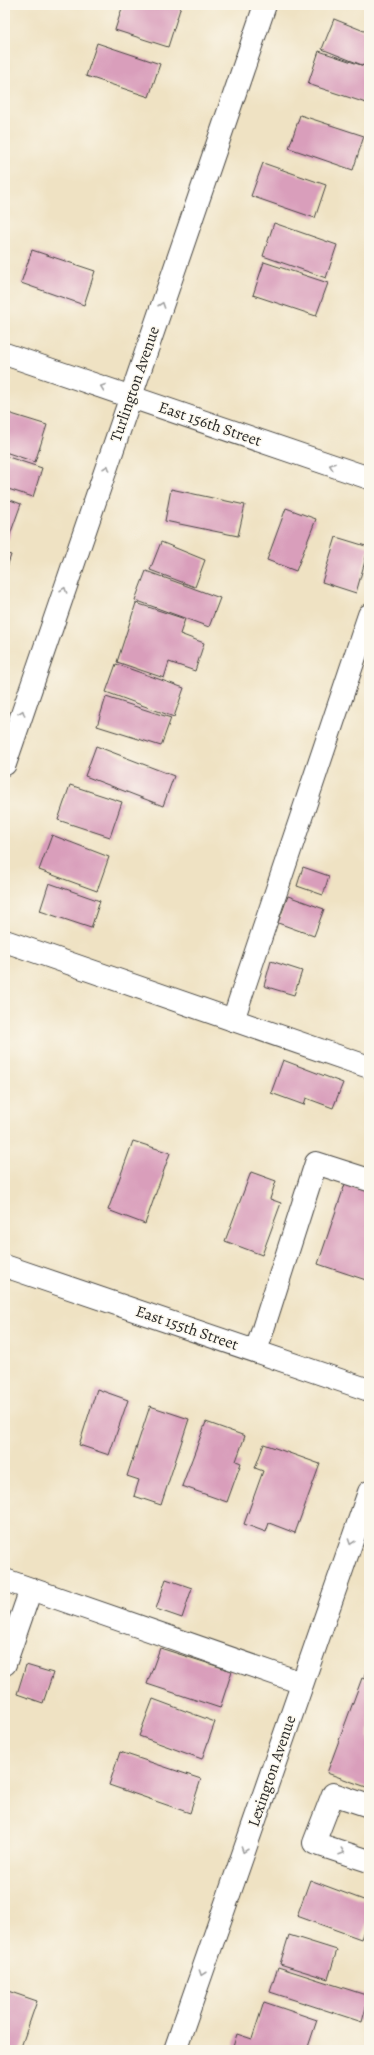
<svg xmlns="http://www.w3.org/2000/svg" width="374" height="2055" font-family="Alegreya,serif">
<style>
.building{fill:#d99ebb}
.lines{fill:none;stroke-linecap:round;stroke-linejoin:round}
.minor-casing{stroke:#484642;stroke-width:24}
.minor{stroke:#fff;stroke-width:22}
.oneway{stroke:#a0a0a0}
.labels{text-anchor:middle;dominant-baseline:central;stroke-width:3;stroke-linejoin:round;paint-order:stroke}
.street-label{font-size:16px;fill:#2b2b2b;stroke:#fbf7ec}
</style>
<rect width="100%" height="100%" fill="#fbf7ec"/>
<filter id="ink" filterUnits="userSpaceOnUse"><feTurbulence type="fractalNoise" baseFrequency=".025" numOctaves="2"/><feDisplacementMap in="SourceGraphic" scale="8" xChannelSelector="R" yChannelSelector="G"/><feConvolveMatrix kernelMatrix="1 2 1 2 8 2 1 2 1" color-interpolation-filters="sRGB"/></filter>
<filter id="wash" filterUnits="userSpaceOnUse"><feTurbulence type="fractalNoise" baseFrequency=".012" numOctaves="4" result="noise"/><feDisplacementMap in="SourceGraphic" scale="16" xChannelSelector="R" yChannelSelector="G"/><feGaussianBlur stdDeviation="0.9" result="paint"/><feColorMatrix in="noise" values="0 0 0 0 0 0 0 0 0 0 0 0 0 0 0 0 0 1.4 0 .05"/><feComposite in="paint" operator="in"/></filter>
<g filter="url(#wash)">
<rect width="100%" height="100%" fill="#efe2c3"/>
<g id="blocks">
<g class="building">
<polygon points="123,5 181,6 168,47 115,30"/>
<polygon points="334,19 369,33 369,104 308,84 319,51 367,67 322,49"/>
<polygon points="97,43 160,64 149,97 86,76"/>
<polygon points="300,115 364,136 353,170 289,148"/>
<polygon points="263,163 326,185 315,218 251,196"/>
<polygon points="274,223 337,245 326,278 263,256"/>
<polygon points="32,250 95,271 84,305 21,283"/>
<polygon points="264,262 328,283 316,316 253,295"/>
<polygon points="5,412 47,425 35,462 5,452"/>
<polygon points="5,456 42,468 33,497 5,488"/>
<polygon points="171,489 245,505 238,536 165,521"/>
<polygon points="5,498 21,504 8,540 5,539"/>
<polygon points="286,508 316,519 296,571 267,560"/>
<polygon points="336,537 369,547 356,593 322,582"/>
<polygon points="161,542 205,560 195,587 150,570"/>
<polygon points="5,553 11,555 5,573"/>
<polygon points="146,571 220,598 209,627 135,600"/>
<polygon points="136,603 185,619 180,634 204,643 195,671 169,662 164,678 117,662"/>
<polygon points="116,664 184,688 174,717 106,692"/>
<polygon points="106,697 171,718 161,746 97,726"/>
<polygon points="96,746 174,776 163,806 85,776"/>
<polygon points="70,785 122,802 110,837 58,820"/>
<polygon points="52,835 109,857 97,891 39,870"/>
<polygon points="303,867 329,876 323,895 297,886"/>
<polygon points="49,883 100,901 91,928 40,911"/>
<polygon points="288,896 324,909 314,936 278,923"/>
<polygon points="271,961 302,971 294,995 264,986"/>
<polygon points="283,1060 343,1083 333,1108 306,1098 304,1105 271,1093"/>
<polygon points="133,1141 170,1153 145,1224 108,1210"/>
<polygon points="251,1172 276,1181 270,1199 281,1203 262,1255 225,1241"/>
<polygon points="345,1184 369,1192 369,1281 318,1264"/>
<polygon points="97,1389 128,1400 109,1455 79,1445"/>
<polygon points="150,1406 189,1419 161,1505 134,1496 139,1480 127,1476"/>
<polygon points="206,1422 245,1436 236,1461 241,1463 227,1502 182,1486"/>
<polygon points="264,1444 320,1464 295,1533 269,1523 266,1532 244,1524 263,1471 255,1468"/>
<polygon points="166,1579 192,1588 182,1618 156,1609"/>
<polygon points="160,1648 232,1671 220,1708 147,1684"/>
<polygon points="369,1662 369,1679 364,1677"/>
<polygon points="26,1665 53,1673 43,1703 17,1694"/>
<polygon points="362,1678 369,1681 369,1788 327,1773"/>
<polygon points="153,1699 215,1722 202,1759 139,1736"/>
<polygon points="120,1752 201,1779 190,1813 109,1785"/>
<polygon points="310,1880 369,1902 369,1916 361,1939 297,1916"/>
<polygon points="289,1935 337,1950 328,1979 280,1964"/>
<polygon points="278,1967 369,1996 362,2022 270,1992"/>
<polygon points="5,1990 37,2001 20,2050 5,2050"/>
<polygon points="264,2002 317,2020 307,2050 232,2050 237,2034 252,2039"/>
</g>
</g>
</g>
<g filter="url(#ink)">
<use href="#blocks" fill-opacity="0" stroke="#484642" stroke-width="1"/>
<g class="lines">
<defs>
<g id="minor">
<polyline points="5,354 369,478"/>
<polyline points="5,764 265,5"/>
<polyline points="5,941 369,1067"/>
<polyline points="233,1020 369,615"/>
<polyline points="5,1266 369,1390"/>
<polyline points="256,1351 316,1163 369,1180"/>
<polyline points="5,1580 302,1683"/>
<polyline points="5,1664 31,1589"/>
<polyline points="369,1806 333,1794 314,1843 369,1861"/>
<polyline points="175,2050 369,1492"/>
</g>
</defs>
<use href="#minor" class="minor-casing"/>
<use href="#minor" class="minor"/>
</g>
<defs><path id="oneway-chevron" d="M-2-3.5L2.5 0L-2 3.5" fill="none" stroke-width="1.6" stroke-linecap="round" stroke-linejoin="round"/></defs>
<g class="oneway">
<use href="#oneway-chevron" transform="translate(162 305) rotate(-71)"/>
<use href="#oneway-chevron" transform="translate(103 387) rotate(-161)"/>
<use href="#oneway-chevron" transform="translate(332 466) rotate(-161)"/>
<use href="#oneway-chevron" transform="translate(107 468) rotate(-71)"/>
<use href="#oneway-chevron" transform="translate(64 590) rotate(-71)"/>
<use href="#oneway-chevron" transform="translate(22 713) rotate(-71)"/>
<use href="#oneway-chevron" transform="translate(351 1542) rotate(109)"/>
<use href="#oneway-chevron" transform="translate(244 1850) rotate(109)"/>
<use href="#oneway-chevron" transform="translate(342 1852) rotate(19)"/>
<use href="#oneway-chevron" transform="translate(202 1973) rotate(109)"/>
</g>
</g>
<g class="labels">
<g class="street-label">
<text transform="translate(135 384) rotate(-71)">Turlington Avenue</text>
<text transform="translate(210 424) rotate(19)">East 156th Street</text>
<text transform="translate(187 1328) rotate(19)">East 155th Street</text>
<text transform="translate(272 1771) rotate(-71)">Lexington Avenue</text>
</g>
</g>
<rect width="374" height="2055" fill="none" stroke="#fbf7ec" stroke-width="20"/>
</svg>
